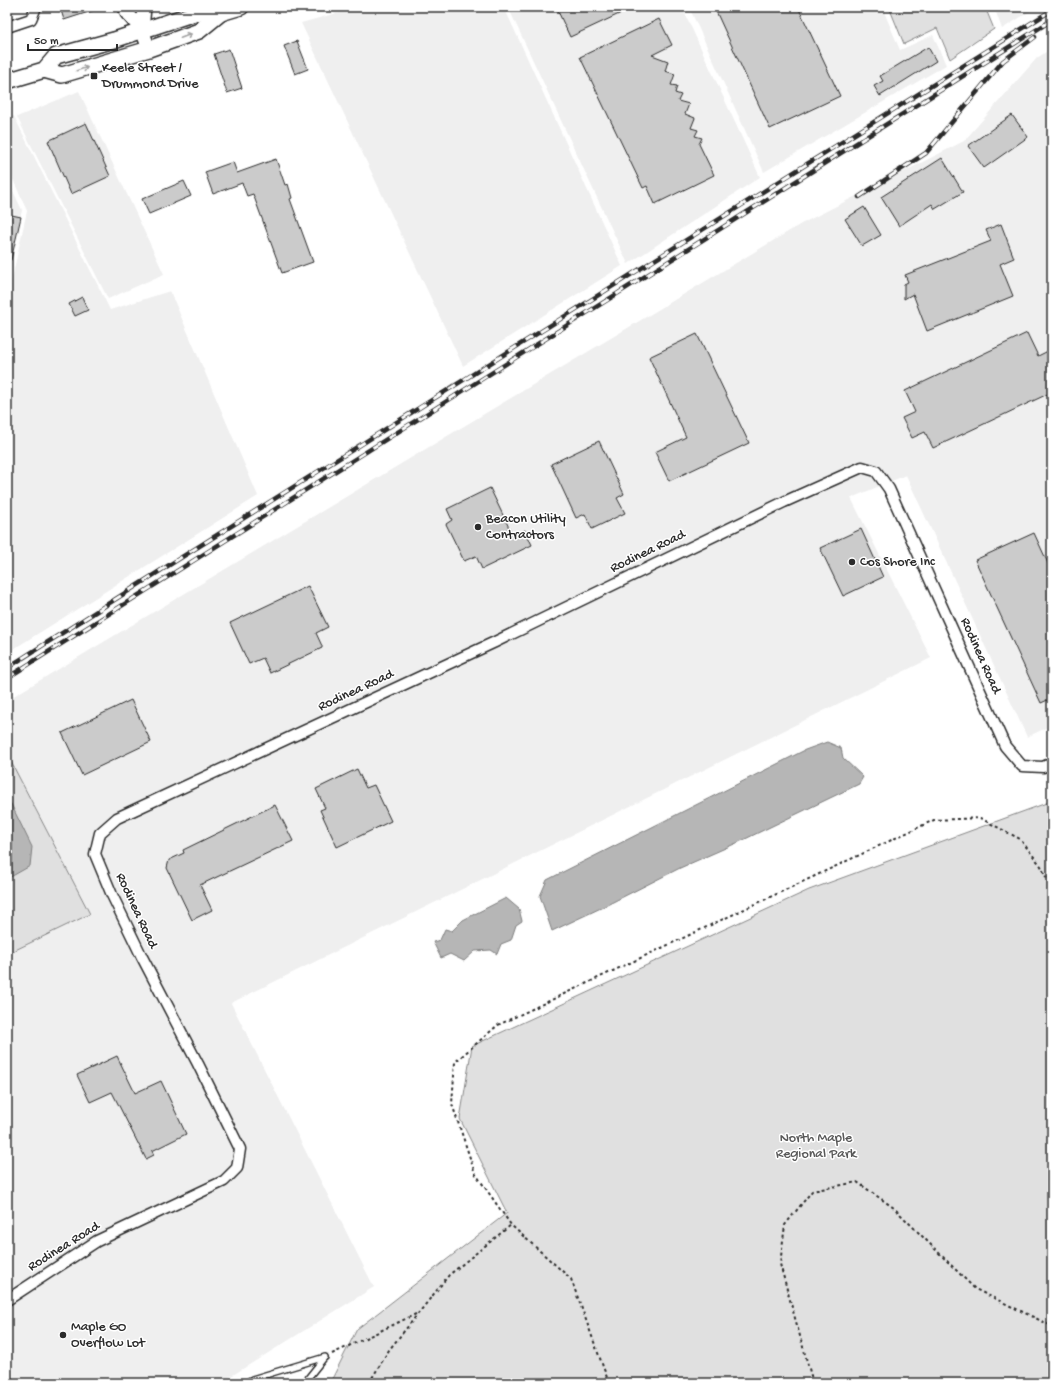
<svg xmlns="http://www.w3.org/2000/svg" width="1059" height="1390" font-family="'Gochi Hand',sans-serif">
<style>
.built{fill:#efefef}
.green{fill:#e0e0e0;stroke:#868686}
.water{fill:#b6b6b6;stroke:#7e7e7e}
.building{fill:#cbcbcb;stroke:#2b2b2b}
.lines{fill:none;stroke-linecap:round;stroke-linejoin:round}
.service-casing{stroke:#2b2b2b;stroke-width:8}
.minor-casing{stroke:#2b2b2b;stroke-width:13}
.tertiary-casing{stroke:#2b2b2b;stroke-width:16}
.secondary-casing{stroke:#2b2b2b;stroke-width:18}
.path{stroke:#2b2b2b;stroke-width:2;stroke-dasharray:3 3;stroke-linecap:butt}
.service{stroke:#fff;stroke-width:5}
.minor{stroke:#fff;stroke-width:10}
.tertiary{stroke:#fff;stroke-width:13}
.secondary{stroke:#fff;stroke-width:15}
.rail-casing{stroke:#2b2b2b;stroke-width:4.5}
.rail{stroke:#fff;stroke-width:3;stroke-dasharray:9;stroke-linecap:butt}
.oneway{stroke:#a0a0a0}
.poi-dot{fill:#2b2b2b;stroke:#fff;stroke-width:1.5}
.labels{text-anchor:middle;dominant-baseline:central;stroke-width:3;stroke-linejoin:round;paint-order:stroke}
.poi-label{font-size:14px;fill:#2b2b2b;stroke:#fff;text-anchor:start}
.street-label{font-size:14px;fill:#2b2b2b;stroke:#fff}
.park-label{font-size:14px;fill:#585858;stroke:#fff}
</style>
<rect width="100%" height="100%" fill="#fff"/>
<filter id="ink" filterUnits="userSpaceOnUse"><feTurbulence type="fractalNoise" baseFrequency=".025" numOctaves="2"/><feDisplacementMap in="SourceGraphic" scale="8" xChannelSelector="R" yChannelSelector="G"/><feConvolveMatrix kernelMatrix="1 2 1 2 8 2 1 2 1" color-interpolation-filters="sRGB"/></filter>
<g filter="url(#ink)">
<g class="built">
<polygon points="359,7 504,7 622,266 463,366 301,23"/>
<polygon points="508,7 682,7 760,177 628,264"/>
<polygon points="689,7 882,7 900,50 933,35 946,65 764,172"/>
<polygon points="994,7 1037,7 1002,29"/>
<polygon points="1052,48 1052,725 1027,737 906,475 851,498 931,658 231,1003 374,1287 220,1383 7,1383 7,954 90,914 7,754 7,700 801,224 964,141 1037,58"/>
<polygon points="79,91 164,274 108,299 17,117"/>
<polygon points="14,116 110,310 170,291 258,496 7,653 7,301 27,211 7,166 7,118"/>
<polygon points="7,178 22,210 7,280"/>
</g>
<g class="green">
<polygon points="889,7 985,7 994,29 950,59 937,28 904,44"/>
<polygon points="7,754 90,914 7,954"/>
<polygon points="1052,801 1052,1383 330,1383 357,1329 507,1213 460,1119 472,1046 809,890"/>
</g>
<g class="water">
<polygon points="827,742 841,748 843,758 863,777 859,784 739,842 680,868 603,907 552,931 540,896 547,880 805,750"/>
<polygon points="7,799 11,804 32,847 30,866 7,879"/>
<polygon points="506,898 519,909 522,921 516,925 511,940 501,944 497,954 491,950 475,951 464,961 450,954 441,958 433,942 440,940 445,929 452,931 463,920"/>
</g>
<g class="building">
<polygon points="60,7 98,7 98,9 64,20"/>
<polygon points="556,7 634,7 570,37"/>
<polygon points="714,7 798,7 840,96 770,129"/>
<polygon points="659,19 672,45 652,55 668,61 665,71 675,74 671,85 677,86 675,93 681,95 678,101 689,104 685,114 695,118 691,128 698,130 695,136 702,138 699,144 714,175 655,204 647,186 643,188 580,57"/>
<polygon points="297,41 308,69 295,74 284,46"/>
<polygon points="928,47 936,61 880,96 874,86 883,81 880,76"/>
<polygon points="229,49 242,88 227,93 214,54"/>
<polygon points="1012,115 1028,137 984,168 968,146"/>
<polygon points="86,123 110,176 71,194 48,141"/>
<polygon points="942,158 963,192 935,209 932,204 899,226 881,197"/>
<polygon points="276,159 285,185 288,184 292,198 290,199 313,262 282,273 253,194 247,196 242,183 213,194 205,172 233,162 237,173"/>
<polygon points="184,181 191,196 149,214 142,199"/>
<polygon points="864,207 881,235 862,246 845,219"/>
<polygon points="7,214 21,217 11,260 7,260"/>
<polygon points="1001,224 1014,258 1000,264 1013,296 927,331 913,294 904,299 904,284 908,282 905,275 991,241 986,230"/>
<polygon points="82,297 88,310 75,316 69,304"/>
<polygon points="1027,333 1038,356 1052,349 1052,392 933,448 925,432 912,438 902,418 915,412 905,391"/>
<polygon points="697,334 749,443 669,481 655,452 686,437 649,357"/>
<polygon points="599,441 624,494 617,498 625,513 592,529 585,514 576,518 551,464"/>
<polygon points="490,488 513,536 525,530 532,545 482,569 476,556 464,561 446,524 452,520 447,509"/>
<polygon points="861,529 883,577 843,596 820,548"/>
<polygon points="1034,533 1052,572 1052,698 1041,703 975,560"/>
<polygon points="308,586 328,627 316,633 322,646 322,648 270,673 263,658 249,664 230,623"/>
<polygon points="131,700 151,742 82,775 62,733"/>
<polygon points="357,769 366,788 374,785 391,821 337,847 320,810 325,808 316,789"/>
<polygon points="275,805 293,841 200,885 212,910 192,920 167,868 169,860 184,853 183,850"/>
<polygon points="117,1056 135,1093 161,1081 186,1134 152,1151 154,1155 146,1159 112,1092 90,1102 77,1075"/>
</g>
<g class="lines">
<defs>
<g id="service">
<polyline points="246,1383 252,1379 325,1357"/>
<polyline points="304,1383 324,1358"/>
</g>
<g id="minor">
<polyline points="7,27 31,19 36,7"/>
<polyline points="7,1300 97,1241 224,1181 237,1168 240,1149 198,1064 142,957 112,895 95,854 100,833 117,818 495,642 784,502 862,467 876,471 889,489 1005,746 1022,766 1043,767 1052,763"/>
</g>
<g id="tertiary">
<polyline points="125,7 127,13 142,30 149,49"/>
<polyline points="142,30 144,7"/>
</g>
<g id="secondary">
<polyline points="44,70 62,75 149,49 199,31 221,13"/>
<polyline points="7,81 44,70 56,56 114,40 195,13 221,13 241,7"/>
</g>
</defs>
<use href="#service" class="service-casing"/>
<use href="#minor" class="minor-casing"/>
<use href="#tertiary" class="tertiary-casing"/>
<use href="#secondary" class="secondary-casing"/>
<g class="path">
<polyline points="332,1354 418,1313"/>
<polyline points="369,1383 389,1350 449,1275 511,1225"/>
<polyline points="609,1383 571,1279 511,1225 475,1173 452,1104 455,1062 498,1025 934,820 980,818 1020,839 1041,866 1052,890"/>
<polyline points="813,1383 780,1264 785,1225 812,1191 857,1182 894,1208 975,1289 1052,1326"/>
</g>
<use href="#service" class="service"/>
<use href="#minor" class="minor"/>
<use href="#tertiary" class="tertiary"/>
<use href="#secondary" class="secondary"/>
<defs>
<g id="rail">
<polyline points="859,197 926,153 1003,61 1035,37"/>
<polyline points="7,668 174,562 1052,10"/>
<polyline points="7,678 1052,20"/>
</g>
</defs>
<use href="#rail" class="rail-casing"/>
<use href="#rail" class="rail"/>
</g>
<defs><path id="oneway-shaft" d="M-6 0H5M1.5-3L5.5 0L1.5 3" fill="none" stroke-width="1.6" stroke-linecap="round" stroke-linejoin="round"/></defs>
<g class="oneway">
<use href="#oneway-shaft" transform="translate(186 36) rotate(-21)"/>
<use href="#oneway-shaft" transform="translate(82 69) rotate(-17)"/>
</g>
</g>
<g class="poi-dot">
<rect x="90" y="72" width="8" height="8" rx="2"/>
<circle cx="478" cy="527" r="4"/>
<circle cx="852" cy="562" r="4"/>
<circle cx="63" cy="1335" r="4"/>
</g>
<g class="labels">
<g class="poi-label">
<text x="102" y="68">Keele Street /<tspan x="102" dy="16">Drummond Drive</tspan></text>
<text x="486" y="519">Beacon Utility<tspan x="486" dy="16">Contractors</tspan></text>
<text x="860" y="562">Cos Shore Inc</text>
<text x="71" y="1327">Maple GO<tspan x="71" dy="16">Overflow Lot</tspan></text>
</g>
<g class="street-label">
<text transform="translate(648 552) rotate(-26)">Rodinea Road</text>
<text transform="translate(980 656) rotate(66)">Rodinea Road</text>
<text transform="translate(356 691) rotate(-25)">Rodinea Road</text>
<text transform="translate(136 911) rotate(65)">Rodinea Road</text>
<text transform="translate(64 1247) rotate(-32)">Rodinea Road</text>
</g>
<g class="park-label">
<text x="816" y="1138">North Maple<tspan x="816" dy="16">Regional Park</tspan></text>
</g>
</g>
<rect width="1059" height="1390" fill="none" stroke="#fff" stroke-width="24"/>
<rect x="12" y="12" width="1035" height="1366" fill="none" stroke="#2b2b2b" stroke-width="1.5" filter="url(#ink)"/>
<path d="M28 44v6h89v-6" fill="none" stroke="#2b2b2b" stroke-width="2"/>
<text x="34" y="44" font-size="12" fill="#2b2b2b" stroke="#ffffff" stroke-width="3" paint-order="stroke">50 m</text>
</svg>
